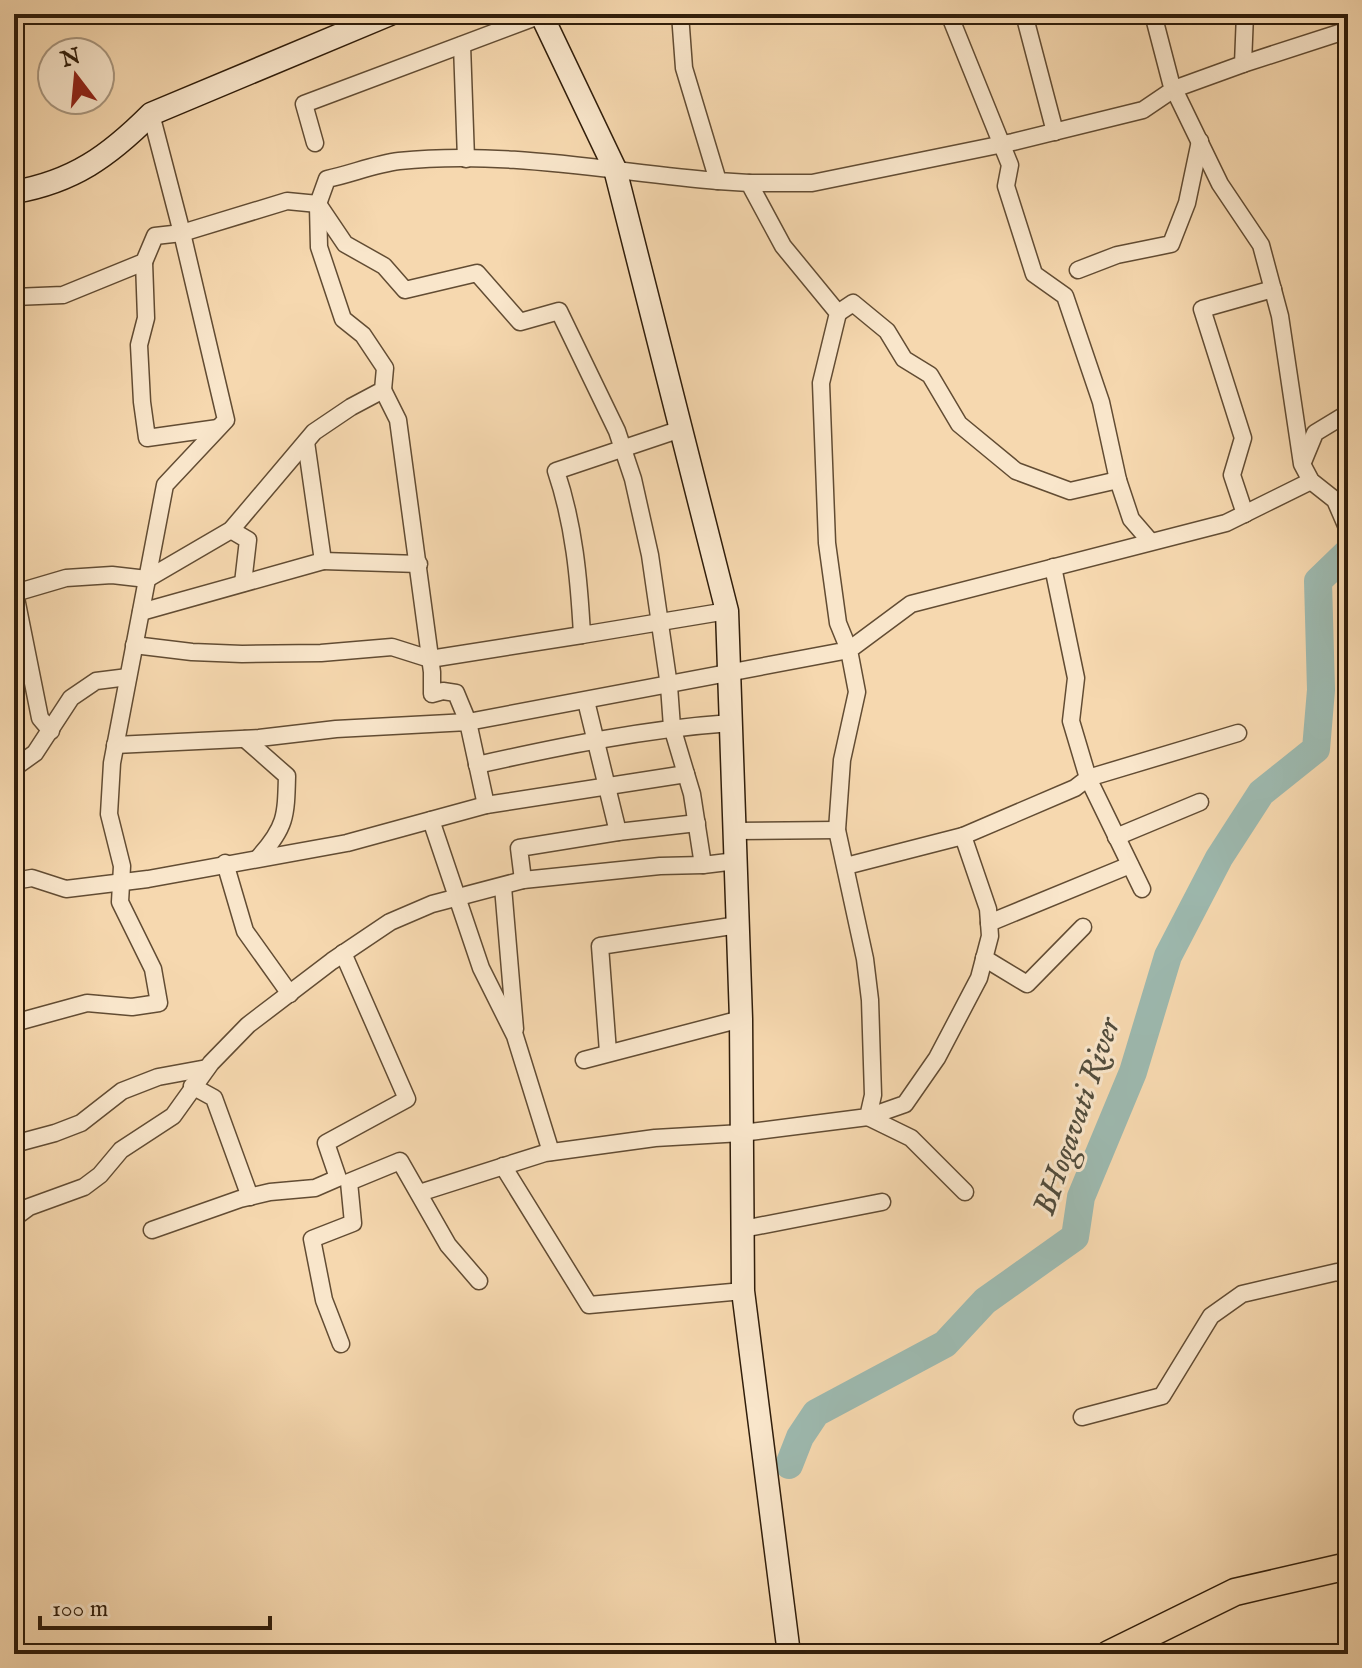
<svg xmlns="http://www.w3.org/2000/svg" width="1362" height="1668" font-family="'IM FELL English',serif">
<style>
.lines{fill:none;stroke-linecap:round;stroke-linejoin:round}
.river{stroke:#9db9af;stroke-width:28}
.street-casing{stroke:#624c33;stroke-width:19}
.secondary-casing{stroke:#301d0a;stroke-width:25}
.primary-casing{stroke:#301d0a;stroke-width:29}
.street{stroke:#f9e6cb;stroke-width:16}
.secondary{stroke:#f9e6cb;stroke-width:22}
.primary{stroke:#f6d8af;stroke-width:26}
.labels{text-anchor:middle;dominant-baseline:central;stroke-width:6;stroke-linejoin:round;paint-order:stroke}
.water-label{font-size:32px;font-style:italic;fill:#514c3c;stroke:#f9e6cb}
</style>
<rect width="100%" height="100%" fill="#f6d8af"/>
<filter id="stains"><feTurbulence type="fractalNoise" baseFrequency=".0025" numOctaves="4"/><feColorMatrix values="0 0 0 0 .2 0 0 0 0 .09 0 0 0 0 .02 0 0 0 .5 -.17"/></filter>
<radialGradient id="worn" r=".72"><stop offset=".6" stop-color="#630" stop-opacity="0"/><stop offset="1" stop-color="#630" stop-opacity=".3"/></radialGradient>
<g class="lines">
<polyline class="river" points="789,1465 800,1437 816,1413 945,1344 985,1301 1075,1237 1081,1197 1133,1072 1168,956 1219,858 1261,793 1316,749 1321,690 1318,581 1348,552"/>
<defs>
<g id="street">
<polyline points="949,14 1010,165 1006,186 1034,274 1065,296 1101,402 1118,480"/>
<polyline points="1024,14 1055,132"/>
<polyline points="1153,14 1171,83 1220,184 1261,245 1280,316 1302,464 1311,481 1335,500 1348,530"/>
<polyline points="462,45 466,159"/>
<polyline points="1243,64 1348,30"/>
<polyline points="315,143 304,104 541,15"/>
<polyline points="749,183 812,183 1013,142 1143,110 1174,89 1243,64 1245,14"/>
<polyline points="318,204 345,244 384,266 405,290 477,273 520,322 559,311 617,431 633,479 650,555 669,686 672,727 692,794 703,865 736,861"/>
<polyline points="144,262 146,318 139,345 142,402 147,438 218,428"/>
<polyline points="1078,270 1117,255 1171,244 1187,203 1200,141"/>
<path d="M 14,297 L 63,295 L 144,262 L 155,236 L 182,233 L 287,201 L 318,204 L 327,179 C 351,174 375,164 399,161 C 506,150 612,172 718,181"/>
<polyline points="838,313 853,303 887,331 904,359 930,375 959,424 1016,471 1070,491 1118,480 1131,519 1150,541"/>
<polyline points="383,390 398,420 432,672 432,694 443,691 456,693 468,722 849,650 838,623 827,543 821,383 838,313 783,246 749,183 718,181 684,68 680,14"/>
<path d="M 681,429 L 556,471 C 574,524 579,579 582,635 L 727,611"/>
<polyline points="1303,462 1315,433 1348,413"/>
<polyline points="1245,514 1232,475 1243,438 1202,309 1273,289"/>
<polyline points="231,530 248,540 243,583"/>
<polyline points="323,561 419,564"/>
<polyline points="141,612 323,561 306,442"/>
<polyline points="134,645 192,652 242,654 321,653 392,647 430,659 582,635"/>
<polyline points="586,701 618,832"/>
<polyline points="51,731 40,718 15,593 66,578 112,575 147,579 231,530 314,432 351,407 383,390 385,368 363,335 343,319 319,247 318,206"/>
<path d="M 245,739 L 287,776 C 286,816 286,827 259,857"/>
<polyline points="115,745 259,738 336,729 468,722 486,805"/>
<path d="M 477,765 C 562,746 645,729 731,723"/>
<polyline points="14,768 35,753 71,698 96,681 128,677"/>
<polyline points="431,820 481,968 515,1036 551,1152"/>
<polyline points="735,831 837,830"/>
<polyline points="963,836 1075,788 1088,778 1071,721 1076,678 1053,567"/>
<polyline points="1116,837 1200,802"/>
<polyline points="225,863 245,931 290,994"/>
<polyline points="846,866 963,836 988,909 990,936 979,978 937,1058 905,1104 868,1117"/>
<polyline points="523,880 519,848 618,832 697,823"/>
<polyline points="14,881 32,878 66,889 148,879 347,843 486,805 686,774"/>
<polyline points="503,887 515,1029"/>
<polyline points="1142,889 1088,778 1238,733"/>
<polyline points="989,923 1130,865"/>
<polyline points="984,958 1027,984 1083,927"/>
<polyline points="14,1023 87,1003 132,1007 159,1003 153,969 120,902 122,866 109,814 112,763 165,485 226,420 182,233 151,114"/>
<polyline points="608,1052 600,946 738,925"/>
<polyline points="584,1060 741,1019"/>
<polyline points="192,1086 214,1098 250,1197"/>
<polyline points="868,1117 911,1138 965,1192"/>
<polyline points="14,1144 55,1133 81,1123 122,1091 158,1077 207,1068"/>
<polyline points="503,1166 589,1305 743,1291"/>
<polyline points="419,1193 545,1153 655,1138 742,1133 868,1117 873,1095 870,1000 865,959 837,830 842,760 857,692 849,650 911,604 1226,523 1311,481"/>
<polyline points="14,1218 29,1207 84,1187 100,1175 121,1150 173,1116 211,1063 248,1025 332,961 390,922 432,904 523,880 660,866 703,865"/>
<polyline points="743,1229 882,1202"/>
<polyline points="152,1230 240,1199 270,1192 315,1188 338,1178 326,1143 407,1099 343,953"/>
<polyline points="341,1344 324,1300 312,1239 353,1223 349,1182 400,1161 448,1245 479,1281"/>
<polyline points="1082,1417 1162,1396 1211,1316 1242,1294 1337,1272 1348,1276"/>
</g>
<g id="secondary">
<polyline points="541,14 615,169 727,611 741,1019 743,1291 789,1654"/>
<path d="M 14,192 C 73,182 109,156 151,114 L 390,14"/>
</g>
<polyline id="primary" points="1109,1654 1235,1592 1348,1566"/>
</defs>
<use href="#street" class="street-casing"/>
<use href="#secondary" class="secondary-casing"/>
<use href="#primary" class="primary-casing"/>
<use href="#street" class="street"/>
<use href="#secondary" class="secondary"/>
<use href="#primary" class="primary"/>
</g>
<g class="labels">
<g class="water-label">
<text transform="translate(1078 1117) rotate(-71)">BHogavati River</text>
</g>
</g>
<rect width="1362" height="1668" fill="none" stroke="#f6d8af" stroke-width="48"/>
<rect x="16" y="16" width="1330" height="1636" fill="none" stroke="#301d0a" stroke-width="4"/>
<rect x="24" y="24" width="1314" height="1620" fill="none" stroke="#301d0a" stroke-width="2"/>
<g transform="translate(76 76) rotate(344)"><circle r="38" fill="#f9e6cb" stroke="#a9967e" stroke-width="2"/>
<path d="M0-6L14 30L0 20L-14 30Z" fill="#8f2418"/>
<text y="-12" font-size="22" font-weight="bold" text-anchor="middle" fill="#301d0a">N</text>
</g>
<path d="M40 1616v12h230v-12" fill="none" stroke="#301d0a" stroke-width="4"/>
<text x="52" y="1616" font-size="24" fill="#301d0a" stroke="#f9e6cb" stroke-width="6" paint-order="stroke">100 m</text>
<rect width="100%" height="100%" filter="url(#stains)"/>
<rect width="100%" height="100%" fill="url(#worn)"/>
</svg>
